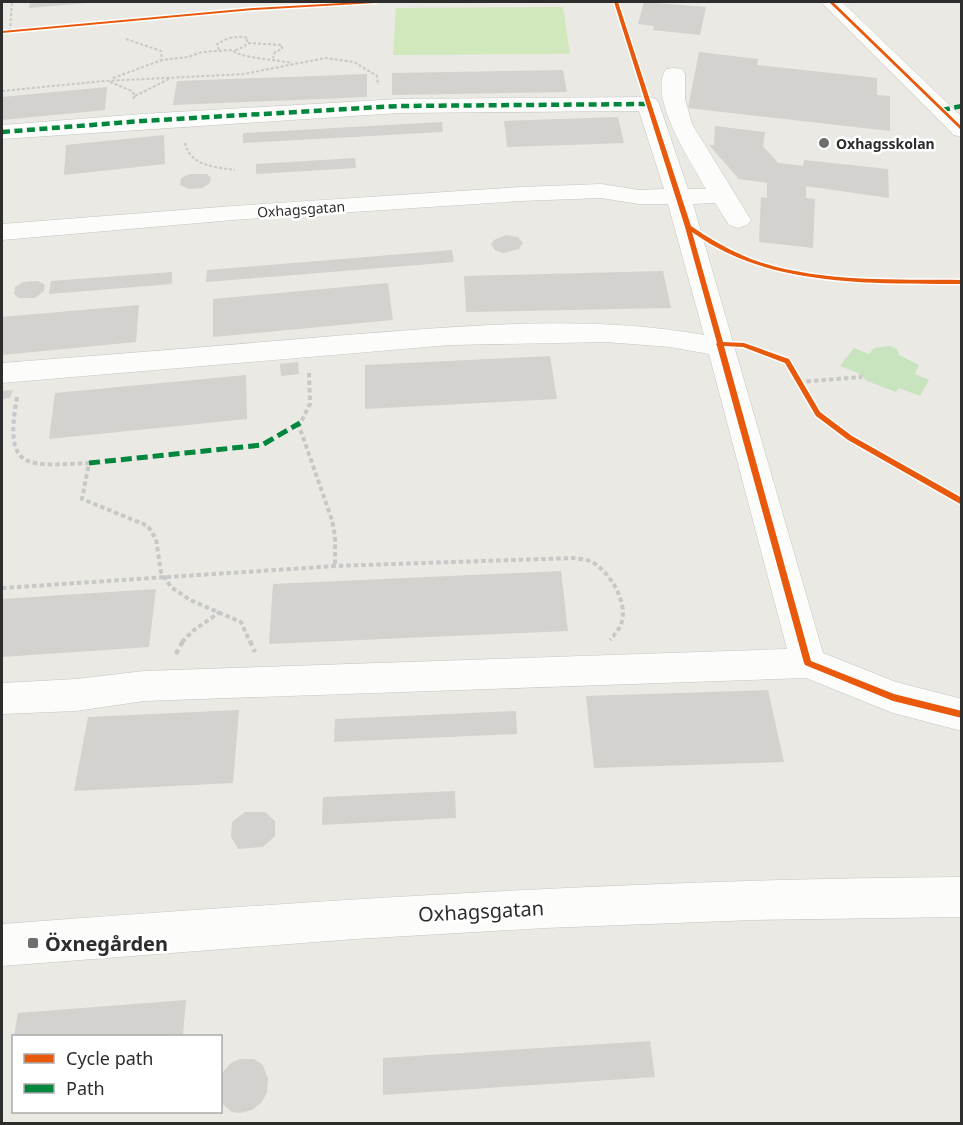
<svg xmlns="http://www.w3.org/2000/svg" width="963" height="1125" font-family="'Noto Sans',sans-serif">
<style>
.green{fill:#c7e4bf}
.pitch{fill:#d0e8bc}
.building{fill:#d3d2ce}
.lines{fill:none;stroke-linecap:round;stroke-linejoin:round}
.minor-casing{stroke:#c4c4c3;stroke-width:1}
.path-far2{stroke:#c8c8c8;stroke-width:2;stroke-dasharray:3 2;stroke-linecap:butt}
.path-far1{stroke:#c8c8c8;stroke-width:4;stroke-dasharray:4.5 3;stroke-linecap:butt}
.path{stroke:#c8c8c8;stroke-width:4.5;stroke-dasharray:5 4;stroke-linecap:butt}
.minor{fill:#fcfcfb;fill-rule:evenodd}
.quiet-far1{stroke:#00873e;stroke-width:4.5;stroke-dasharray:8 4.5;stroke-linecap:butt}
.quiet{stroke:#00873e;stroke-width:5;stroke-dasharray:11 5;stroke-linecap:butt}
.cycleway-casing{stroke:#fff;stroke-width:3}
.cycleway{fill:#e8590c;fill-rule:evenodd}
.poi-dot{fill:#6f6f6d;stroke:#fff;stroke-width:2}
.labels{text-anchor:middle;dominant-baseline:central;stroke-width:5;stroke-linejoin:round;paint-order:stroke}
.far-poi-label{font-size:14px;font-weight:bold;fill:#2d2d2d;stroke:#fff;text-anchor:start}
.far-street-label{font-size:14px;fill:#2d2d2d;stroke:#fff}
.near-street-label{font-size:20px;fill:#2d2d2d;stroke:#fff}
.near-poi-label{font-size:20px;font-weight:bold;fill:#2d2d2d;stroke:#fff;text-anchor:start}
</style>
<rect width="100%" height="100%" fill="#eae9e3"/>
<polygon class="green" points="890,346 897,349 899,355 919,365 915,374 929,380 920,396 899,388 896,392 867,381 858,373 840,366 854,348 869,354 874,348"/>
<polygon class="pitch" points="563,7 570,54 393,55 396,8"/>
<g class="building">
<polygon points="30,2 87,2 87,3 29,8"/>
<polygon points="644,2 706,7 700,35 653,30 654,26 638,24"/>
<polygon points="699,52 758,59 757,65 877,78 877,95 890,96 890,131 688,108"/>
<polygon points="563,70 567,92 392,95 392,73"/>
<polygon points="367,74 367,97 173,105 177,81"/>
<polygon points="107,87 105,110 2,120 2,97"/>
<polygon points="618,117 624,143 507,147 504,121"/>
<polygon points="442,122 443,132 243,143 243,133"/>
<polygon points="715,126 765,132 763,146 778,163 803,166 804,160 888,169 889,198 806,186 806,198 815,199 813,248 759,242 761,197 767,198 767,183 739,179 709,145 714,145"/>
<polygon points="164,135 165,164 64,175 66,145"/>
<polygon points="355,158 356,168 256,174 256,164"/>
<polygon points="190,174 207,174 211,178 209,184 202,188 188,189 180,185 181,178"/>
<polygon points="506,235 518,237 523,243 519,249 503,253 495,250 491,245 494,240"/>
<polygon points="452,250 454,262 206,282 207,270"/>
<polygon points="663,271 671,308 466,312 464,276"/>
<polygon points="172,272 172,284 49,294 51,281"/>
<polygon points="38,281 45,285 44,291 35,298 19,298 14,294 15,287 23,282"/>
<polygon points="388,283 393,320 213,337 213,299"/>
<polygon points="139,305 136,342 2,355 2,317"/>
<polygon points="550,356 557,399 365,409 365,365"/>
<polygon points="298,362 299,374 281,376 280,364"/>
<polygon points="246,375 247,419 49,439 55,393"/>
<polygon points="13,390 10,398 2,399 2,391"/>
<polygon points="561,571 568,631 269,644 273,584"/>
<polygon points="156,589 149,647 2,657 2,599"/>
<polygon points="768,690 784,762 594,768 586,696"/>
<polygon points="239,710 233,783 74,791 88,717"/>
<polygon points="516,711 517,734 334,742 335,719"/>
<polygon points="455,791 456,818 322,825 323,797"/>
<polygon points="245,812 265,812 275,821 275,836 263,847 238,849 231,837 232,822"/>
<polygon points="186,1000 183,1034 152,1036 14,1036 18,1013"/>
<polygon points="650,1041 655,1077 383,1095 383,1058"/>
<polygon points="240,1059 254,1059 263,1065 268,1079 267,1092 262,1102 252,1110 240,1113 232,1112 220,1102 221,1074 231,1063"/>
</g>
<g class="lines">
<defs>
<g id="minor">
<polygon points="821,2 842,2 962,117 962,137 954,135"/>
<path d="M 674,68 L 682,69 L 685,74 L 685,99 L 692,124 L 751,220 L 747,225 L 738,228 L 729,225 L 715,203 L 693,204 L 823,653 L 896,682 L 962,699 L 962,731 L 893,713 L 806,678 L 144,701 L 76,711 L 2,714 L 2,683 L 76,679 L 144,671 L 787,649 L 709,354 L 670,347 L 606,342 L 450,345 L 2,383 L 2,363 C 117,354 231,345 346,335 C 464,326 587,314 704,335 L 668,204 L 639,204 L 601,198 L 520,201 L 233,220 L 2,240 L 2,224 L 233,206 L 520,187 L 601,184 L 639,190 L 664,189 L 639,111 L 399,113 L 2,139 L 2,125 L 142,114 L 399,99 L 648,97 L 656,99 L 659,104 L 688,189 L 706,189 C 692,163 647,97 666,69 Z"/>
<path d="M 962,877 L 962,917 L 753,920 L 545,928 L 355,939 L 2,966 L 2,924 C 322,900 641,879 962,877 Z"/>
</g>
</defs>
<use href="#minor" class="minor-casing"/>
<g class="path-far2">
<polyline points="10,31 12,2"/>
<polyline points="126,39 161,51 162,60"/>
<polyline points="248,43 282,45 282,49 275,52 273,58"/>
<path d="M 219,50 L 217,44 C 227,38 237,35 248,38 L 245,46 L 234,51"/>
<path d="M 113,78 L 162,60 L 188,57 L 202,52 L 232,50 C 242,59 275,59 292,63"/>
<polyline points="110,82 132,91 135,96 132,100"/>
<polyline points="2,91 104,81 244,74 325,58 354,62 377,76 378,85"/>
<polyline points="135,96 169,79"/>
<path d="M 185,143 C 190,166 215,167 235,170"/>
</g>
<g class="path-far1">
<polyline points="309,373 310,404 299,426 332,520 335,536 335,566"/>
<polyline points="799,382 862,377"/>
<path d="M 17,397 C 4,471 25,466 89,463 L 82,499 L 148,526 L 156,539 L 161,572 L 171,587 L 190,600 L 241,622 L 250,642"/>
<path d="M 2,588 L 335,566 L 573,558 C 579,559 586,559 592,562 C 610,572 629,603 621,624 C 619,630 614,635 610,640"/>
<polyline points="182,642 194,630 220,612"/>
</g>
<g class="path">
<polyline points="250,641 255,652"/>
<polyline points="176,654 183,641"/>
</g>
<use href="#minor" class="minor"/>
<g class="quiet-far1">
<polyline points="942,110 962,106"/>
<polyline points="2,132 142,121 399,106 648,104 646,100"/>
</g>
<polyline class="quiet" points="89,463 262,445 300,423"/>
<defs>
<g id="cycleway">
<polygon points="360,2 377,2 375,3 253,10 2,33 2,31 253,8"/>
<path d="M 614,2 L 618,2 L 691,226 C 710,239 729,250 751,259 C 816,283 893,279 962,280 L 962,284 C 881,283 789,287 716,247 C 708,243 700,237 692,232 L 723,342 L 744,343 L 789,359 L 820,412 L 852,436 L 962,498 L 962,505 L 848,440 L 816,416 L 785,363 L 743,347 L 724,346 L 811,661 L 894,694 L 962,711 L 962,718 L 893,701 L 805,665 L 804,663 L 717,346 L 716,344 L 717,343 L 685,227 Z"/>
<polygon points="829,2 833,2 962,127 962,131"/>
</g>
</defs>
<use href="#cycleway" class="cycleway-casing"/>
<use href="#cycleway" class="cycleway"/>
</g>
<g class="poi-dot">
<circle cx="824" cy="143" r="6"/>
<rect x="27" y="937" width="12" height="12" rx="3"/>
</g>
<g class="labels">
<g class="far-poi-label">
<text x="836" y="143">Oxhagsskolan</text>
</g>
<g class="far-street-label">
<text transform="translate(301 209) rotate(-4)">Oxhagsgatan</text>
</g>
<g class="near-street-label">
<text transform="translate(481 911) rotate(-3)">Oxhagsgatan</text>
</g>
<g class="near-poi-label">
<text x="45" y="943">Öxnegården</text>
</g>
</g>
<rect width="963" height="1125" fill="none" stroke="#2d2d2d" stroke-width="6"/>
<rect x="12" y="1035" width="210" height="78" fill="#ffffff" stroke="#ababab" stroke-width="1.5"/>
<rect x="24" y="1054" width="30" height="9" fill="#e8590c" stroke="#ababab" stroke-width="1.5"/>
<text x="66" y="1065" font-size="18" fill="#2d2d2d">Cycle path</text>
<rect x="24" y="1084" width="30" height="9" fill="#00873e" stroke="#ababab" stroke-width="1.5"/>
<text x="66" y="1095" font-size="18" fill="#2d2d2d">Path</text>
</svg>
